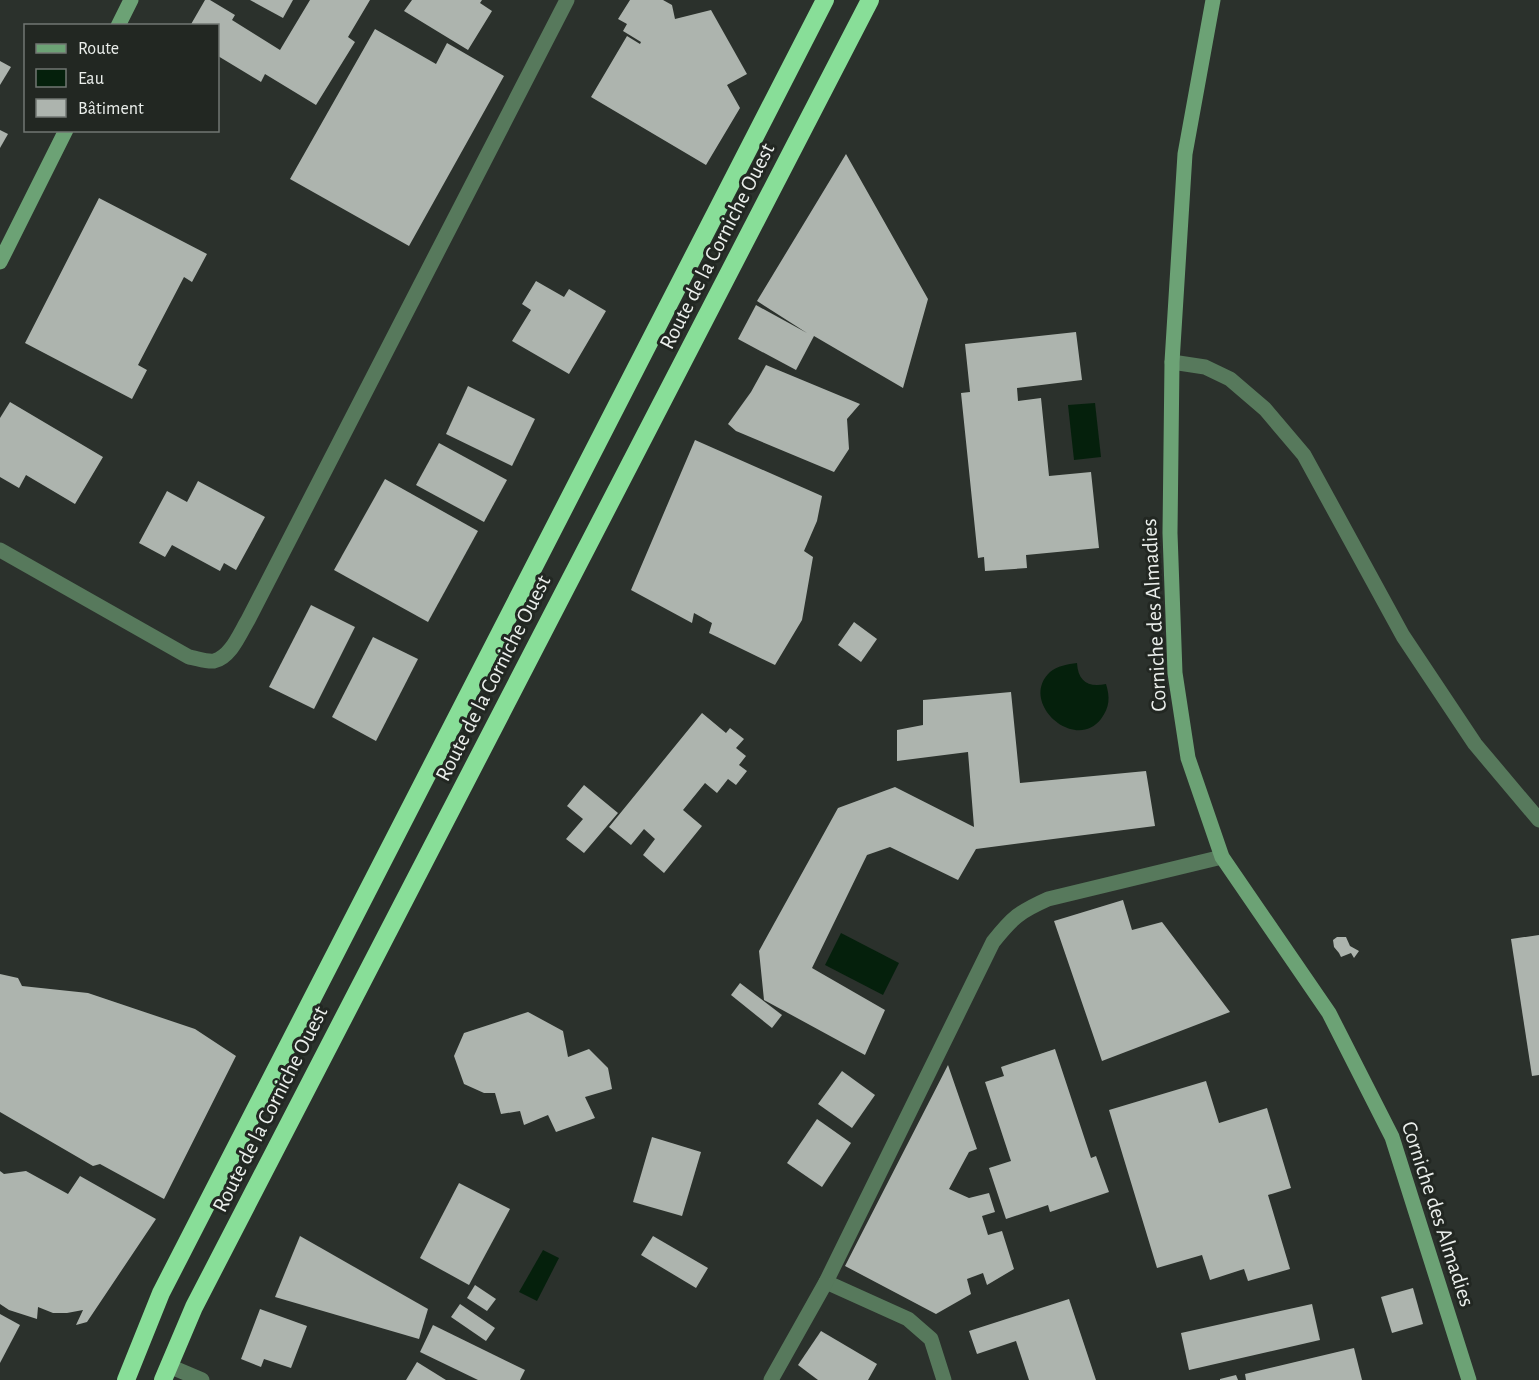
<svg xmlns="http://www.w3.org/2000/svg" width="1539" height="1380" font-family="'Alegreya Sans',sans-serif">
<style>
.water{fill:#05200c}
.building{fill:#adb4ae}
.lines{fill:none;stroke-linecap:round;stroke-linejoin:round}
.lane{stroke:#57795c;stroke-width:15}
.street{stroke:#57795c;stroke-width:15}
.secondary{stroke:#6ca275;stroke-width:15}
.highway{stroke:#88de98;stroke-width:18}
.labels{text-anchor:middle;dominant-baseline:central;stroke-width:6;stroke-linejoin:round;paint-order:stroke}
.street-label{font-size:22px;fill:#ebefec;stroke:#222722}
</style>
<rect width="100%" height="100%" fill="#2b312c"/>
<g class="water">
<polygon points="1095,403 1101,457 1074,460 1068,405"/>
<path d="M 1077,663 C 1078,681 1088,688 1106,684 C 1110,697 1110,707 1101,719 C 1075,753 1018,702 1050,672 C 1057,666 1068,664 1077,663 Z"/>
<polygon points="841,933 899,963 883,995 825,965"/>
<polygon points="543,1250 559,1258 537,1301 519,1292"/>
</g>
<g class="building">
<polygon points="205,0 210,0 235,15 232,20 280,50 310,0 370,0 348,37 355,42 316,105 265,74 261,82 218,56 218,26 190,26"/>
<polygon points="250,0 293,0 283,18"/>
<polygon points="412,0 482,0 480,3 492,11 468,50 404,11"/>
<polygon points="630,0 663,0 672,5 675,19 711,10 747,74 727,85 740,108 706,165 591,97 627,36 640,44 641,42 623,31 627,24 618,19"/>
<polygon points="375,29 436,64 447,43 504,76 409,246 290,179"/>
<polygon points="0,61 11,67 0,85"/>
<polygon points="0,130 8,134 0,148"/>
<polygon points="846,154 928,299 903,388 814,336 796,370 738,339 756,305 807,333 757,301"/>
<polygon points="99,198 207,254 192,282 184,277 138,365 147,370 132,399 25,343"/>
<polygon points="536,281 564,297 569,289 606,311 569,374 512,341 531,310 522,304"/>
<polygon points="1076,332 1082,380 1017,388 1018,401 1041,398 1049,476 1091,472 1099,548 1026,555 1027,568 985,571 984,557 978,558 961,393 970,392 965,344"/>
<polygon points="766,365 860,404 847,419 849,449 834,472 736,431 728,424 751,392"/>
<polygon points="468,386 535,419 512,466 446,434"/>
<polygon points="10,402 103,457 75,504 26,475 19,488 0,477 0,418"/>
<polygon points="695,440 822,496 817,521 804,551 813,557 802,620 775,665 709,633 712,623 694,613 692,623 631,590"/>
<polygon points="439,443 507,480 484,522 416,485"/>
<polygon points="385,479 478,531 428,622 334,570"/>
<polygon points="198,481 265,517 236,570 224,563 220,571 172,545 165,557 139,543 167,491 187,502"/>
<polygon points="311,605 355,627 314,709 269,687"/>
<polygon points="854,622 877,639 861,662 838,645"/>
<polygon points="373,637 418,659 376,741 332,717"/>
<polygon points="1011,692 1020,783 1146,771 1155,826 976,849 958,880 890,847 867,855 812,968 885,1010 865,1055 764,1000 759,951 838,808 895,787 974,827 968,752 897,761 897,730 923,725 923,700"/>
<polygon points="702,713 726,733 730,728 744,739 736,748 746,756 739,765 747,771 736,785 728,779 717,793 705,783 683,810 702,826 664,873 643,855 655,839 644,829 631,845 609,827"/>
<polygon points="584,785 618,813 584,853 566,839 583,819 567,806"/>
<polygon points="1123,900 1132,930 1162,922 1230,1012 1102,1061 1054,921"/>
<polygon points="1539,935 1539,1075 1532,1076 1511,939"/>
<polygon points="1337,937 1346,937 1350,946 1359,951 1354,958 1351,953 1341,957 1339,953 1334,947 1333,940"/>
<polygon points="0,974 18,978 22,986 88,993 195,1029 236,1056 164,1199 100,1164 93,1166 0,1112"/>
<polygon points="740,983 782,1015 772,1028 731,995"/>
<polygon points="528,1012 563,1031 568,1057 589,1049 608,1068 612,1089 585,1097 595,1118 556,1132 548,1115 524,1125 520,1111 501,1114 495,1093 484,1093 464,1084 454,1056 464,1033"/>
<polygon points="1055,1049 1091,1158 1096,1156 1109,1192 1050,1212 1048,1205 1006,1219 989,1168 1011,1161 985,1082 1004,1076 1001,1067"/>
<polygon points="948,1065 977,1149 969,1152 949,1189 969,1198 989,1193 995,1212 982,1216 988,1235 1002,1231 1014,1269 987,1285 983,1273 967,1279 971,1294 936,1314 845,1266"/>
<polygon points="842,1071 875,1095 852,1128 818,1104"/>
<polygon points="1206,1081 1219,1123 1267,1108 1291,1188 1268,1195 1290,1269 1248,1281 1244,1269 1210,1280 1202,1255 1157,1268 1109,1110"/>
<polygon points="817,1119 851,1143 822,1187 787,1163"/>
<polygon points="652,1137 701,1152 682,1216 633,1202"/>
<polygon points="0,1171 4,1174 26,1171 68,1194 80,1176 156,1219 87,1322 76,1325 83,1310 67,1313 53,1313 38,1307 37,1319 9,1310 0,1304"/>
<polygon points="459,1183 510,1209 469,1285 420,1258"/>
<polygon points="300,1236 428,1309 419,1339 275,1297"/>
<polygon points="653,1236 708,1268 696,1288 641,1255"/>
<polygon points="475,1285 496,1299 487,1311 467,1298"/>
<polygon points="1413,1288 1423,1324 1392,1333 1381,1297"/>
<polygon points="1069,1299 1096,1380 1029,1380 1016,1341 977,1354 969,1331"/>
<polygon points="460,1304 495,1328 486,1341 451,1317"/>
<polygon points="1312,1304 1320,1340 1189,1370 1181,1333"/>
<polygon points="260,1309 307,1326 291,1368 264,1359 261,1367 241,1359"/>
<polygon points="0,1314 20,1325 0,1363"/>
<polygon points="433,1325 525,1370 520,1380 478,1380 420,1352"/>
<polygon points="821,1331 877,1364 868,1380 818,1380 798,1365"/>
<polygon points="1354,1348 1362,1380 1246,1380 1245,1374"/>
<polygon points="417,1362 446,1380 406,1380"/>
<polygon points="1236,1375 1238,1380 1220,1380 1220,1379"/>
</g>
<g class="lines">
<polyline class="lane" points="169,1366 202,1380"/>
<g class="street">
<polyline points="1172,362 1205,367 1230,379 1265,409 1304,455 1403,636 1475,744 1539,820"/>
<path d="M 0,550 L 189,657 C 196,658 207,662 214,661 C 231,657 240,633 248,620 L 567,0"/>
<polyline points="826,1282 908,1319 931,1339 944,1380"/>
<path d="M 771,1380 L 826,1282 L 993,942 C 1013,917 1019,912 1048,899 L 1222,857"/>
</g>
<g class="secondary">
<polyline points="1213,0 1185,154 1172,362 1170,533 1175,673 1188,758 1222,857 1329,1013 1392,1137 1469,1380"/>
<polyline points="118,26 131,0"/>
<polyline points="0,262 66,130"/>
</g>
<g class="highway">
<polyline points="126,1380 161,1293 825,0"/>
<polyline points="163,1380 194,1307 870,0"/>
</g>
</g>
<g class="labels">
<g class="street-label">
<text transform="translate(717 246) rotate(-63)">Route de la Corniche Ouest</text>
<text transform="translate(1154 615) rotate(-93)">Corniche des Almadies</text>
<text transform="translate(493 678) rotate(-63)">Route de la Corniche Ouest</text>
<text transform="translate(270 1109) rotate(-63)">Route de la Corniche Ouest</text>
<text transform="translate(1438 1214) rotate(72)">Corniche des Almadies</text>
</g>
</g>
<rect x="24" y="24" width="195" height="108" fill="#222722" stroke="#727773" stroke-width="1.5"/>
<rect x="36" y="44" width="30" height="9" fill="#6ca275" stroke="#727773" stroke-width="1.5"/>
<text x="78" y="54" font-size="18" fill="#ebefec">Route</text>
<rect x="36" y="69" width="30" height="18" fill="#05200c" stroke="#727773" stroke-width="1.5"/>
<text x="78" y="84" font-size="18" fill="#ebefec">Eau</text>
<rect x="36" y="99" width="30" height="18" fill="#adb4ae" stroke="#727773" stroke-width="1.5"/>
<text x="78" y="114" font-size="18" fill="#ebefec">Bâtiment</text>
</svg>
